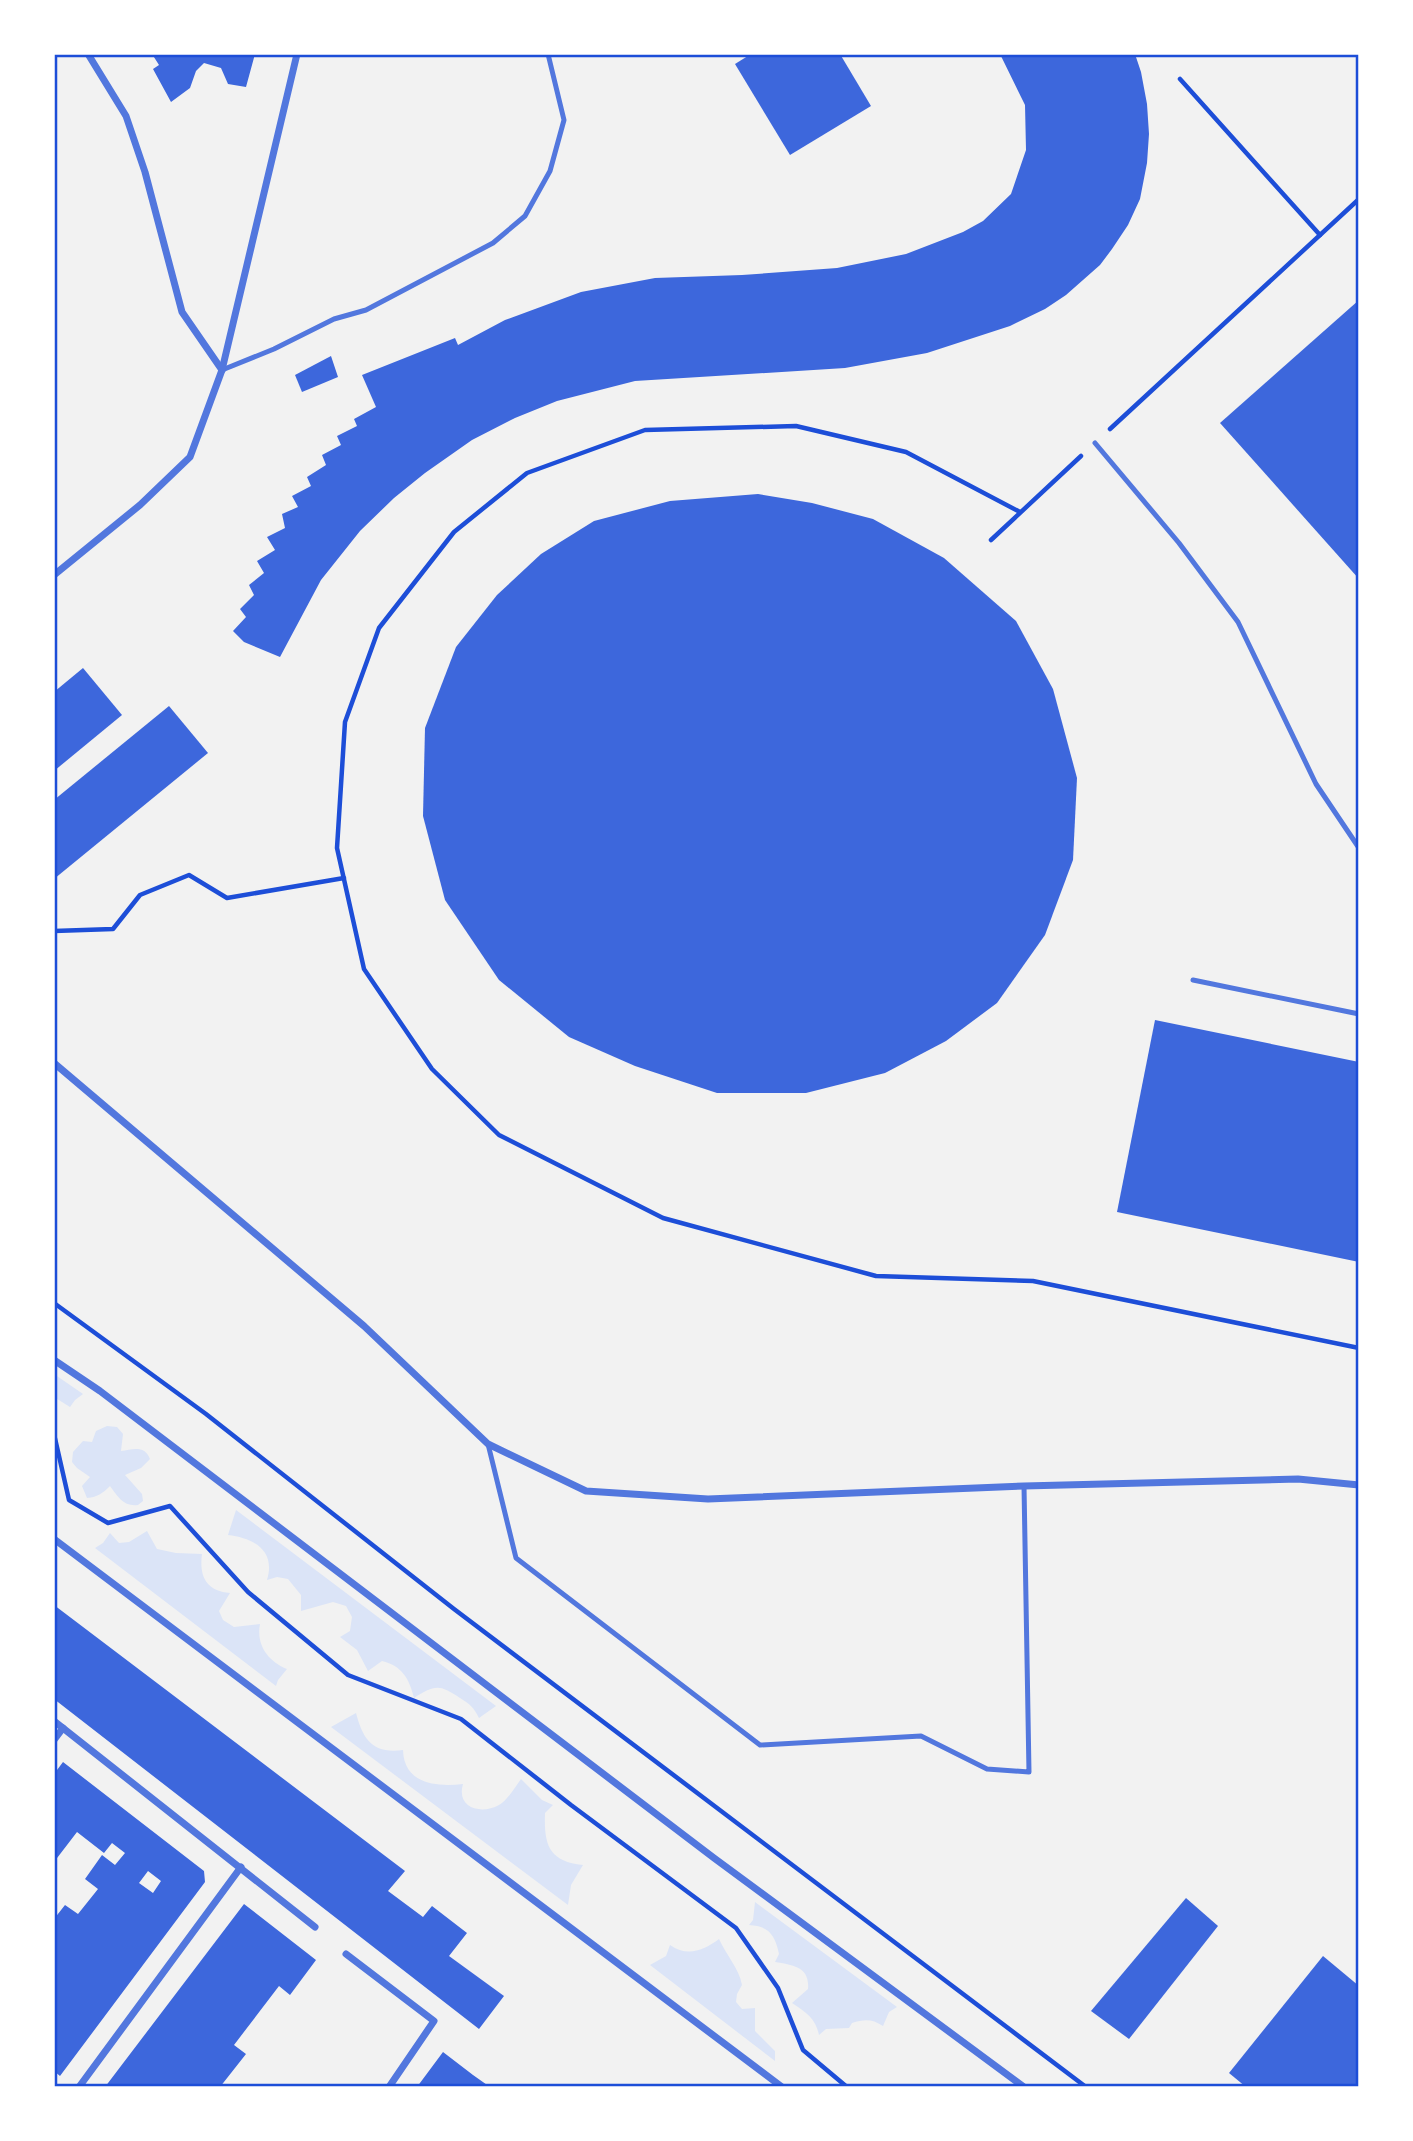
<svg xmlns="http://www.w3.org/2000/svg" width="1413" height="2141" font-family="'Open Sans',sans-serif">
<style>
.green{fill:#dbe4f7}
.building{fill:#3d67dc;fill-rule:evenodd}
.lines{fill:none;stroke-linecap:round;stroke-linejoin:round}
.path{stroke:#1d4ed8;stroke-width:4.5}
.service{stroke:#5277de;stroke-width:5}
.minor{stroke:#5277de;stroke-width:7}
.neatline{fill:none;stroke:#1d4ed8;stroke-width:2.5}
</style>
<rect width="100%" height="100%" fill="#f2f2f2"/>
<g class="green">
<polygon points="54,1374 83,1394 75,1400 70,1407 54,1397"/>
<path d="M 107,1426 L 117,1427 L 123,1434 L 121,1451 C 133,1449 145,1445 150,1459 L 141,1468 L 125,1475 L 142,1494 L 143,1501 L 138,1505 C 124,1507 118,1497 110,1486 C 103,1493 98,1497 87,1498 L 82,1486 L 90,1477 L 77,1468 L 72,1462 L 73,1452 L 83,1441 L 92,1442 L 96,1431 Z"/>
<path d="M 236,1510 L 496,1706 L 479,1718 C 474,1708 470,1704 460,1698 C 439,1684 435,1685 414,1698 C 409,1678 402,1666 382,1661 L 368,1671 L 357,1650 L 340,1637 L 350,1631 L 352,1617 L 346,1606 L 333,1602 L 301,1611 L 301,1595 L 288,1579 L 277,1577 L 267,1580 C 276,1551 254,1538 228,1535 Z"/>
<path d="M 147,1531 L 157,1549 L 176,1553 L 202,1554 C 199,1576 206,1591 230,1593 L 219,1611 L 223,1620 L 234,1627 L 260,1624 C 256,1645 268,1661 287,1669 L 278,1680 L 276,1686 L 95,1548 L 103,1543 L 110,1533 L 119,1543 L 129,1542 Z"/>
<path d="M 356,1713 C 363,1740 373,1754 403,1750 C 404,1784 436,1787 463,1784 C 456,1808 481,1815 499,1805 C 508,1800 515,1787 521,1779 L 542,1800 L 553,1805 L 545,1813 C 544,1844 548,1861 583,1865 L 571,1885 L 568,1905 L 331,1727 Z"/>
<path d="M 755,1902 L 897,2007 L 889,2012 L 883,2026 C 872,2019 865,2019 852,2023 L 849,2028 L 826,2029 L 819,2035 C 816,2019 806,2012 792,2003 L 808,1989 C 810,1967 793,1965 775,1962 L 779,1954 C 775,1935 769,1926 749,1925 L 753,1920 Z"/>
<path d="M 719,1939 C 726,1955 739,1968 742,1985 L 737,1994 L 736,2002 L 742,2009 L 755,2008 L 755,2031 L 775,2051 L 775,2061 L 650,1965 L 666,1956 L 670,1945 C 687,1957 703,1951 719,1939 Z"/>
</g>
<g class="building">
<polygon points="152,54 255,54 246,87 228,84 221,68 204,63 196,71 190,88 171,102 153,69 159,65"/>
<polygon points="751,54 840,54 871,106 790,155 735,64"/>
<polygon points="1000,54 1135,54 1141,72 1147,104 1149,134 1147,163 1140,199 1128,225 1112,249 1100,265 1066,295 1045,309 1010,326 927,353 845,368 635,381 557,401 515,418 472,440 425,473 394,498 360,531 321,580 280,657 244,642 233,631 246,617 240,609 254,595 249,585 264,573 257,561 275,550 267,537 285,528 282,514 298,507 292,496 311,486 307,477 326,465 322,455 341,445 337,436 357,426 354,419 376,407 362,375 455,338 458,345 505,320 581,292 655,278 742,275 837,268 906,254 963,232 983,221 1011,194 1026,150 1025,105"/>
<polygon points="1359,300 1359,579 1220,423"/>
<polygon points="331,356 338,377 302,392 295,375"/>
<polygon points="758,494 812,503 873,519 944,558 1016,621 1053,689 1077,778 1073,860 1045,935 997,1003 946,1041 885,1073 806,1093 717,1093 635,1066 569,1037 499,980 445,900 423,816 425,728 456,647 497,595 541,554 594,521 670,501"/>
<polygon points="83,668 122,715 54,771 54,692"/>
<polygon points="169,706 208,753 54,879 54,800"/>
<polygon points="1155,1020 1359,1062 1359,1262 1117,1212"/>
<polygon points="54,1605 405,1871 388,1891 423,1917 432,1906 467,1933 449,1956 504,1996 479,2029 54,1699"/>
<path d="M 63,1762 L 204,1871 L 205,1882 L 60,2076 L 54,2071 L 54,1919 L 65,1905 L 78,1914 L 98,1889 L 85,1879 L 102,1855 L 115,1865 L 125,1853 L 112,1843 L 104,1853 L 77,1832 L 54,1862 L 54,1774 ZM 148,1871 L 161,1881 L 153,1893 L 139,1883 Z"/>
<polygon points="1186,1898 1218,1926 1129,2039 1091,2011"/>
<polygon points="244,1904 316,1960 290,1995 279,1986 234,2045 246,2054 220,2087 105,2087"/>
<polygon points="1323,1956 1359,1986 1359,2087 1246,2087 1229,2073"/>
<polygon points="443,2052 473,2075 490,2087 417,2087"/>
</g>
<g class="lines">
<g class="path">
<polyline points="1180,79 1320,235"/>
<polyline points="1110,429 1359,199"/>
<polyline points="1020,512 906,452 796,426 645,430 527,473 454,532 379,628 345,722 337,848 364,969 432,1069 499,1135 663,1218 876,1276 1033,1281 1359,1348"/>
<polyline points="991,540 1081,456"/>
<polyline points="54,931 113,929 140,895 189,875 227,898 344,878"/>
<polyline points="54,1303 206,1414 454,1609 1086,2087"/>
<polyline points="54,1434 69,1500 108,1523 170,1506 248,1592 348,1675 461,1719 571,1805 736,1928 778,1988 803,2050 847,2087"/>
</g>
<g class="service">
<polyline points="222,370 274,349 334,319 366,310 493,243 525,216 550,171 564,120 548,54"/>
<polyline points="1095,443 1179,543 1238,622 1316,784 1359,848"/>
<polyline points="1193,980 1359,1014"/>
<polyline points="488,1444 516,1558 760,1745 921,1736 987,1769 1029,1772 1024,1486"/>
</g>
<g class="minor">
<polyline points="88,54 126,116 145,172 182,312 222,370"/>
<polyline points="54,575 140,505 190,457 222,370 297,54"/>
<polyline points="54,1063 364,1326 488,1444 586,1491 708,1499 1024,1486 1298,1479 1359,1485"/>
<polyline points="54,1360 100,1391 714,1858 1024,2087"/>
<polyline points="54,1539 782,2087"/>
<polyline points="54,1721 315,1927"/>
<polyline points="54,1740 63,1728"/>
<polyline points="346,1954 434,2021 389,2087"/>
<polyline points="79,2087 241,1867"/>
</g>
</g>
<rect width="1413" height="2141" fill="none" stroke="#ffffff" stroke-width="112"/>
<rect x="56" y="56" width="1301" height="2029" class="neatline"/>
</svg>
